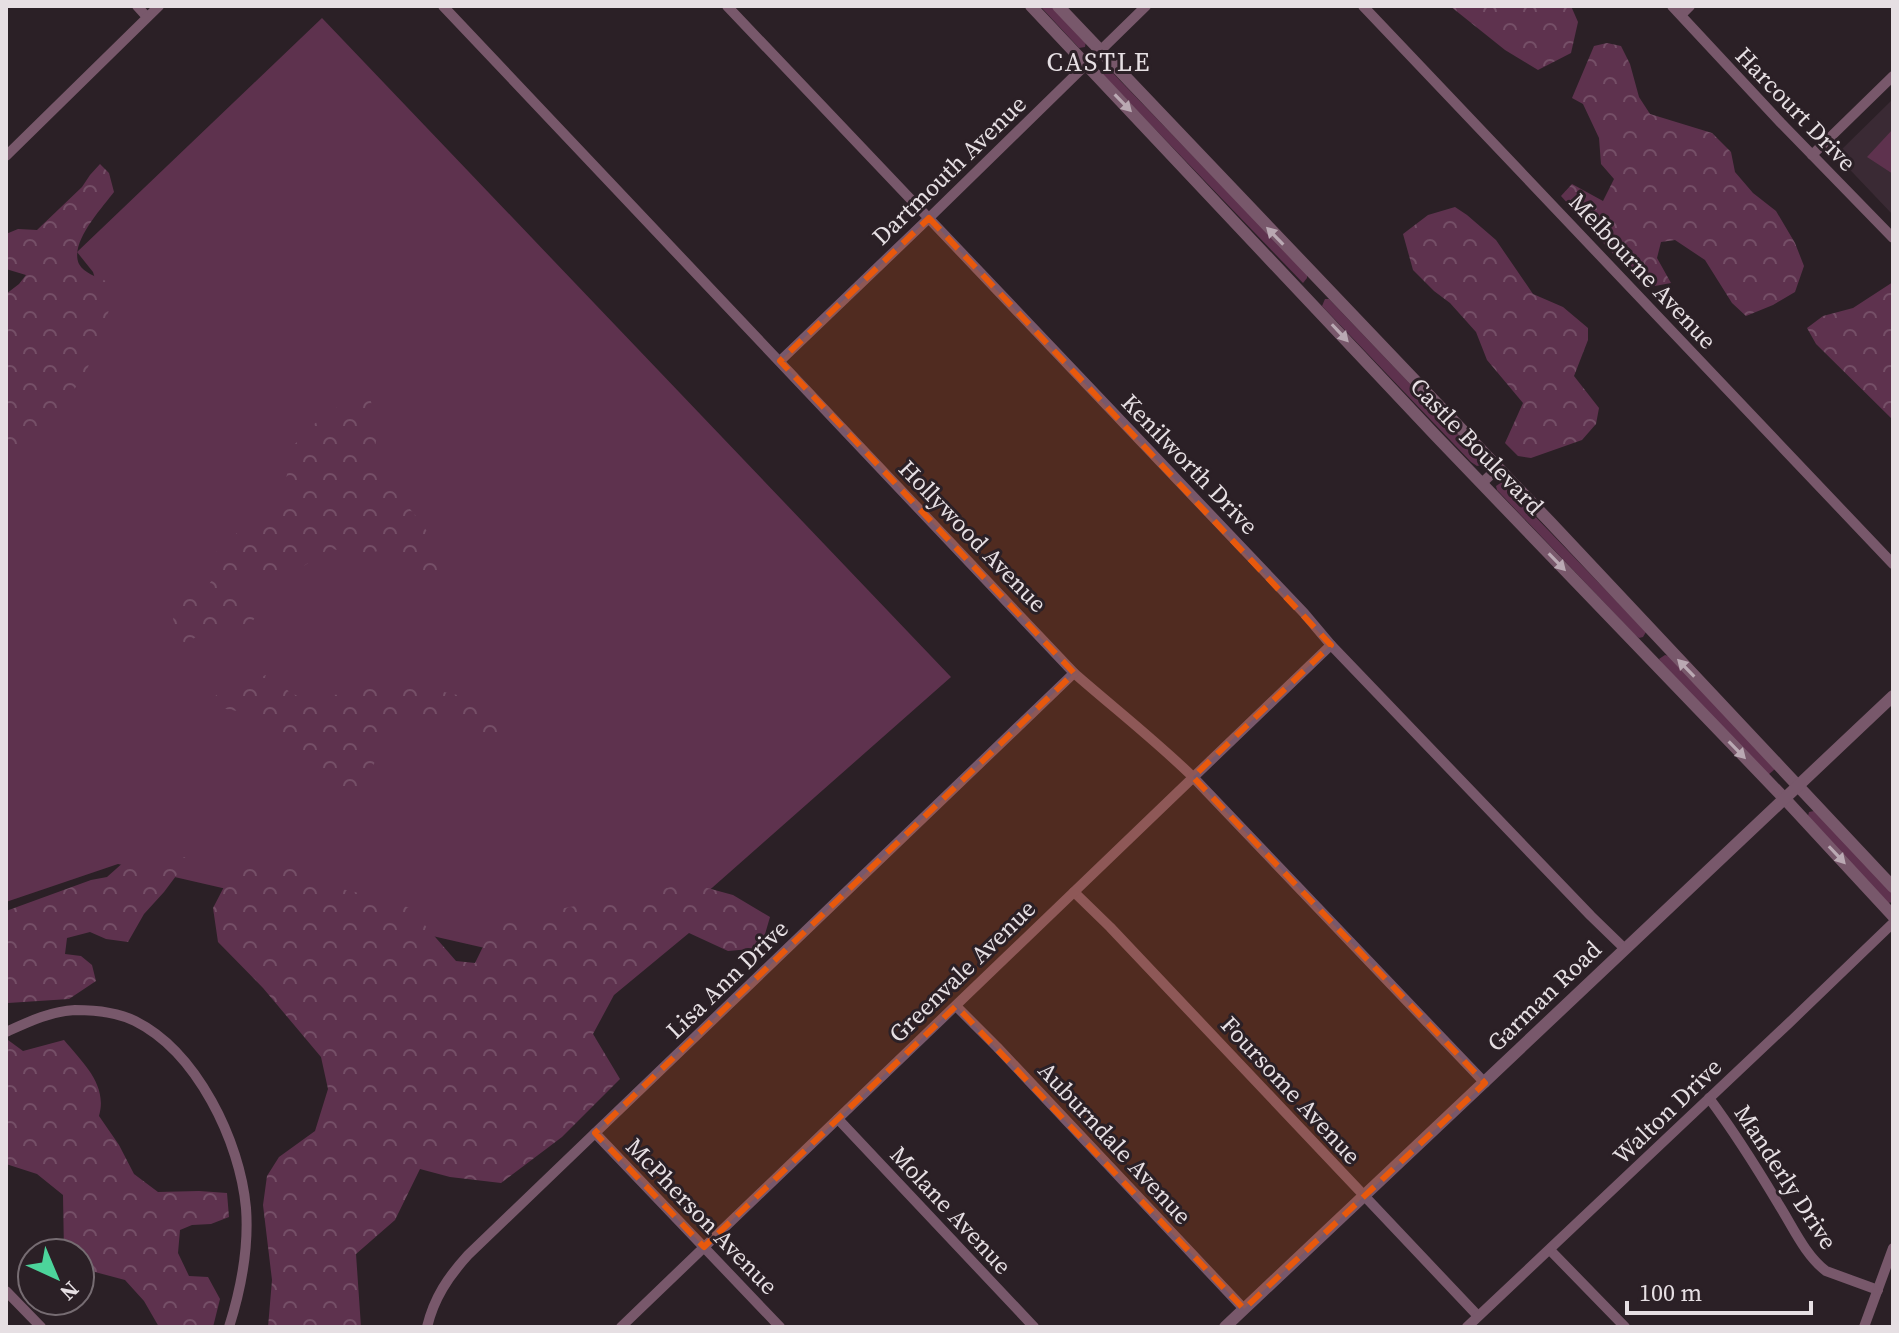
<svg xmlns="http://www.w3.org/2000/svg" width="1899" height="1333" font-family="'Source Serif 4',serif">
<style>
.built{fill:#3a2a34}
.grass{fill:#5e324e}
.forest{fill:url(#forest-crowns)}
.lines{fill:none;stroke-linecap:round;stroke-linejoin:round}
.minor{stroke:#78586b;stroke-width:10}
.tertiary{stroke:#78586b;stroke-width:12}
.oneway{fill:#baa9b3}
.marked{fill:#e8590c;fill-opacity:0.2;stroke:#e8590c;stroke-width:6;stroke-dasharray:16 10;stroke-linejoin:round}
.labels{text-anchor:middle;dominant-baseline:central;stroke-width:6;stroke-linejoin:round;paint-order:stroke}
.street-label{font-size:24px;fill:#e6dfe3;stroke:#2b2026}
.neighbourhood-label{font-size:26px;letter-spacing:2px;fill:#e6dfe3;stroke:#2b2026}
</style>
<defs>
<pattern id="forest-crowns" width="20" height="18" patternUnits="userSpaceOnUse" patternTransform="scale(2)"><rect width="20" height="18" fill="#5e324e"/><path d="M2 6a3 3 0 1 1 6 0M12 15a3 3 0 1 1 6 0" fill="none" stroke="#754f67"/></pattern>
</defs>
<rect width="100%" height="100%" fill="#2b2026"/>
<polygon class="built" points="1893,99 1893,215 1836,155"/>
<g class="grass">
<polygon points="1040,6 1053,6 1086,41 1085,47 1079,48"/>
<polygon points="322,18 951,677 611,977 118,864 6,902 6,425 100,295 93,272 77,252"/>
<polygon points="1106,66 1307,274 1307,278 1303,283 1102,74 1101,71"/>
<polygon points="1893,129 1893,174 1867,157"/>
<polygon points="1325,299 1329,299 1460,436 1482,462 1481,465 1477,466 1471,462 1322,306"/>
<polygon points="1502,482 1646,632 1643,637 1639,638 1635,635 1497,490 1496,486"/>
<polygon points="1665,655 1669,656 1775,769 1768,775 1662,663 1659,659"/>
<polygon points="1814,811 1893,893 1893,902 1888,903 1808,816 1809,812"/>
</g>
<g class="forest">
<polygon points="1450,6 1571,6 1578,22 1571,53 1538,70 1505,50"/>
<polygon points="1607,43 1621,46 1630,64 1639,97 1650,114 1712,133 1731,152 1735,172 1753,193 1776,211 1795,243 1804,266 1795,292 1773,305 1746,316 1732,303 1705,260 1675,240 1661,242 1657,258 1671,283 1644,288 1561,196 1572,184 1603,201 1614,179 1601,164 1599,138 1583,104 1572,98 1594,46"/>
<path d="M 100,164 L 109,173 L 114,192 C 102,208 69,243 79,264 C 84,273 97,277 106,281 L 111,304 L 100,337 L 86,372 L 67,400 L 13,450 L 6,453 L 6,294 L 19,284 L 26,275 L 6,269 L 6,234 L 18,229 L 37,230 L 82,187 L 90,175 Z"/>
<polygon points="1455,207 1467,215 1496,240 1533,294 1563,307 1588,328 1588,340 1574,376 1599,408 1596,424 1582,440 1531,458 1518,456 1505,443 1523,403 1487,360 1476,332 1450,303 1434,291 1413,270 1403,234 1428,215"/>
<polygon points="1893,282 1893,420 1816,344 1807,328 1823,316 1853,308"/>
<path d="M 369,395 L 379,429 L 374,450 L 373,467 L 386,485 L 401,498 L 419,520 L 436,544 L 439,572 L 422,571 L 397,556 L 379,551 L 353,555 L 330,548 L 298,570 L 256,571 L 238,583 L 256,616 L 252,622 L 199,635 L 185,644 C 167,620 170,608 191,589 L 204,591 L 212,580 L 208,561 L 229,539 L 273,507 L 285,482 L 295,444 L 310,427 L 353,396 Z"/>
<path d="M 266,675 C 274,678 276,683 283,687 C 293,695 304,699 315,702 L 332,695 L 350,694 L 363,686 L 388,693 L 401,684 L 420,682 L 435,690 L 471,698 L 495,708 L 514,723 L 500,743 L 476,728 L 449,719 L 418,716 L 395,731 L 378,752 L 365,791 L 343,802 L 302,762 L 265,722 L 248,713 L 204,705 L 223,690 Z"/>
<polygon points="191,856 164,892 144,914 128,942 106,939 90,932 67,938 65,954 81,956 92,965 96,981 69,999 8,1003 6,1006 6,911 91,880 107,877 125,861 134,867"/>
<polygon points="277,859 319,884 373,896 410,908 456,961 475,963 503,906 527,915 640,894 689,883 733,895 770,917 761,948 728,951 689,933 614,995 593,1034 620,1079 562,1137 501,1183 450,1177 420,1169 395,1220 356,1254 361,1327 268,1327 272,1280 263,1205 267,1176 279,1157 315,1131 328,1089 321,1057 263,988 218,942 213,908 238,860"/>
<path d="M 8,1040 L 23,1051 L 64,1040 C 83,1063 108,1085 99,1116 L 119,1145 L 134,1174 L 158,1192 L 199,1191 L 227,1193 L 229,1217 L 211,1224 L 192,1225 L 180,1230 L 178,1253 L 189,1276 L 208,1277 L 220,1299 L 213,1327 L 159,1327 L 144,1301 L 125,1280 L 95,1272 L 80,1265 L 80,1253 L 64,1253 L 63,1195 L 37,1174 L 6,1164 L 6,1044 Z"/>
</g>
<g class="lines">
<g class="minor">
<polyline points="137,6 147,17"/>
<path d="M 443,6 L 1074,673 C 1114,708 1155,740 1193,777 L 1485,1083"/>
<polyline points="727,6 1304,613 1331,645 1591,916 1625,949"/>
<polyline points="1363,6 1893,564"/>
<polyline points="1672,6 1781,123 1893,238"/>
<polyline points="1681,15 1690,6"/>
<polyline points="1812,155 1893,76"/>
<polyline points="6,156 159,6"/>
<polyline points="780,361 929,218 1146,6"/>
<polyline points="1482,483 1498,468"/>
<polyline points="1074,892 1110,927 1478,1316"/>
<polyline points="956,1006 997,1047 1244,1309"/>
<path d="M 6,1032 C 28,1022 51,1011 75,1010 C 95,1010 117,1012 135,1021 C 197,1052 240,1141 246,1208 C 249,1248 241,1289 229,1327"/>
<path d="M 1709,1098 C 1735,1133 1757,1168 1779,1205 C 1793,1227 1805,1255 1826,1271 L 1878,1290"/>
<polyline points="838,1119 1034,1327"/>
<polyline points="595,1133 780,1327"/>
<polyline points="1550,1250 1625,1327"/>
<polyline points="6,1291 41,1327"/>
<path d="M 427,1327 C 434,1298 448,1277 468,1255 L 1074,673"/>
<polyline points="621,1327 1331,645"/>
<polyline points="1467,1327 1789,1023 1893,923"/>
<polyline points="1864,1327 1893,1248"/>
</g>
<g class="tertiary">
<polyline points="1031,6 1436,436 1784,798 1893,916"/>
<polyline points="1058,6 1550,522 1893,887"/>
<polyline points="1225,1327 1893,696"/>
</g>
</g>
<defs><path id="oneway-solid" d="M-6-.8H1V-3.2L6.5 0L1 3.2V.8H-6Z" transform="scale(2)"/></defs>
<g class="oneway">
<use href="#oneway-solid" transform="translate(1123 103) rotate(46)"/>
<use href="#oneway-solid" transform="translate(1275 236) rotate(-134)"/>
<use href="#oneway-solid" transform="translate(1340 333) rotate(47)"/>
<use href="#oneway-solid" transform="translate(1557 562) rotate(46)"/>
<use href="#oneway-solid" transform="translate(1686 668) rotate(-134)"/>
<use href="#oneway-solid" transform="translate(1737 750) rotate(46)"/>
<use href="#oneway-solid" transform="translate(1837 855) rotate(47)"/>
</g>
<path class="marked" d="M 929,218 L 1331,645 L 1193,777 L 1485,1083 L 1244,1309 L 956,1006 L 704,1247 L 595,1133 L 1074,673 L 780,361 Z"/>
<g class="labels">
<g class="street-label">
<text transform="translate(1796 109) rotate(46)">Harcourt Drive</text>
<text transform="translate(949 170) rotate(-44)">Dartmouth Avenue</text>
<text transform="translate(1643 271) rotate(47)">Melbourne Avenue</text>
<text transform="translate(1477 446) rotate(46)">Castle Boulevard</text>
<text transform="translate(1190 464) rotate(46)">Kenilworth Drive</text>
<text transform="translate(973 536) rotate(46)">Hollywood Avenue</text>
<text transform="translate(962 971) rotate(-44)">Greenvale Avenue</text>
<text transform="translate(727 979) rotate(-44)">Lisa Ann Drive</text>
<text transform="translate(1544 996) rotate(-44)">Garman Road</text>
<text transform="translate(1291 1090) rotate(47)">Foursome Avenue</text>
<text transform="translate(1667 1111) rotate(-44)">Walton Drive</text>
<text transform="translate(1115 1143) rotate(47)">Auburndale Avenue</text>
<text transform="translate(1786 1177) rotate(57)">Manderly Drive</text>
<text transform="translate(951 1210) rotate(47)">Molane Avenue</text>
<text transform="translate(702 1216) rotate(46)">McPherson Avenue</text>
</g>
<g class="neighbourhood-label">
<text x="1099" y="62">CASTLE</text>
</g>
</g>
<rect width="1899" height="1333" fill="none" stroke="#e6dfe3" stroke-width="16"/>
<g transform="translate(56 1277) rotate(136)"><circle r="38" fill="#2b2026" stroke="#766c72" stroke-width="2"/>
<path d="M0-6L14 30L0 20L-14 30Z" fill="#4cd49b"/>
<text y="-12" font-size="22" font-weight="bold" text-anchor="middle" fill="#e6dfe3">N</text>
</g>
<path d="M1627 1301v12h184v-12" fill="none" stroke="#e6dfe3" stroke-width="4"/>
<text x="1639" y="1301" font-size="24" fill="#e6dfe3" stroke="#2b2026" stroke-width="6" paint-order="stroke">100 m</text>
</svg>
